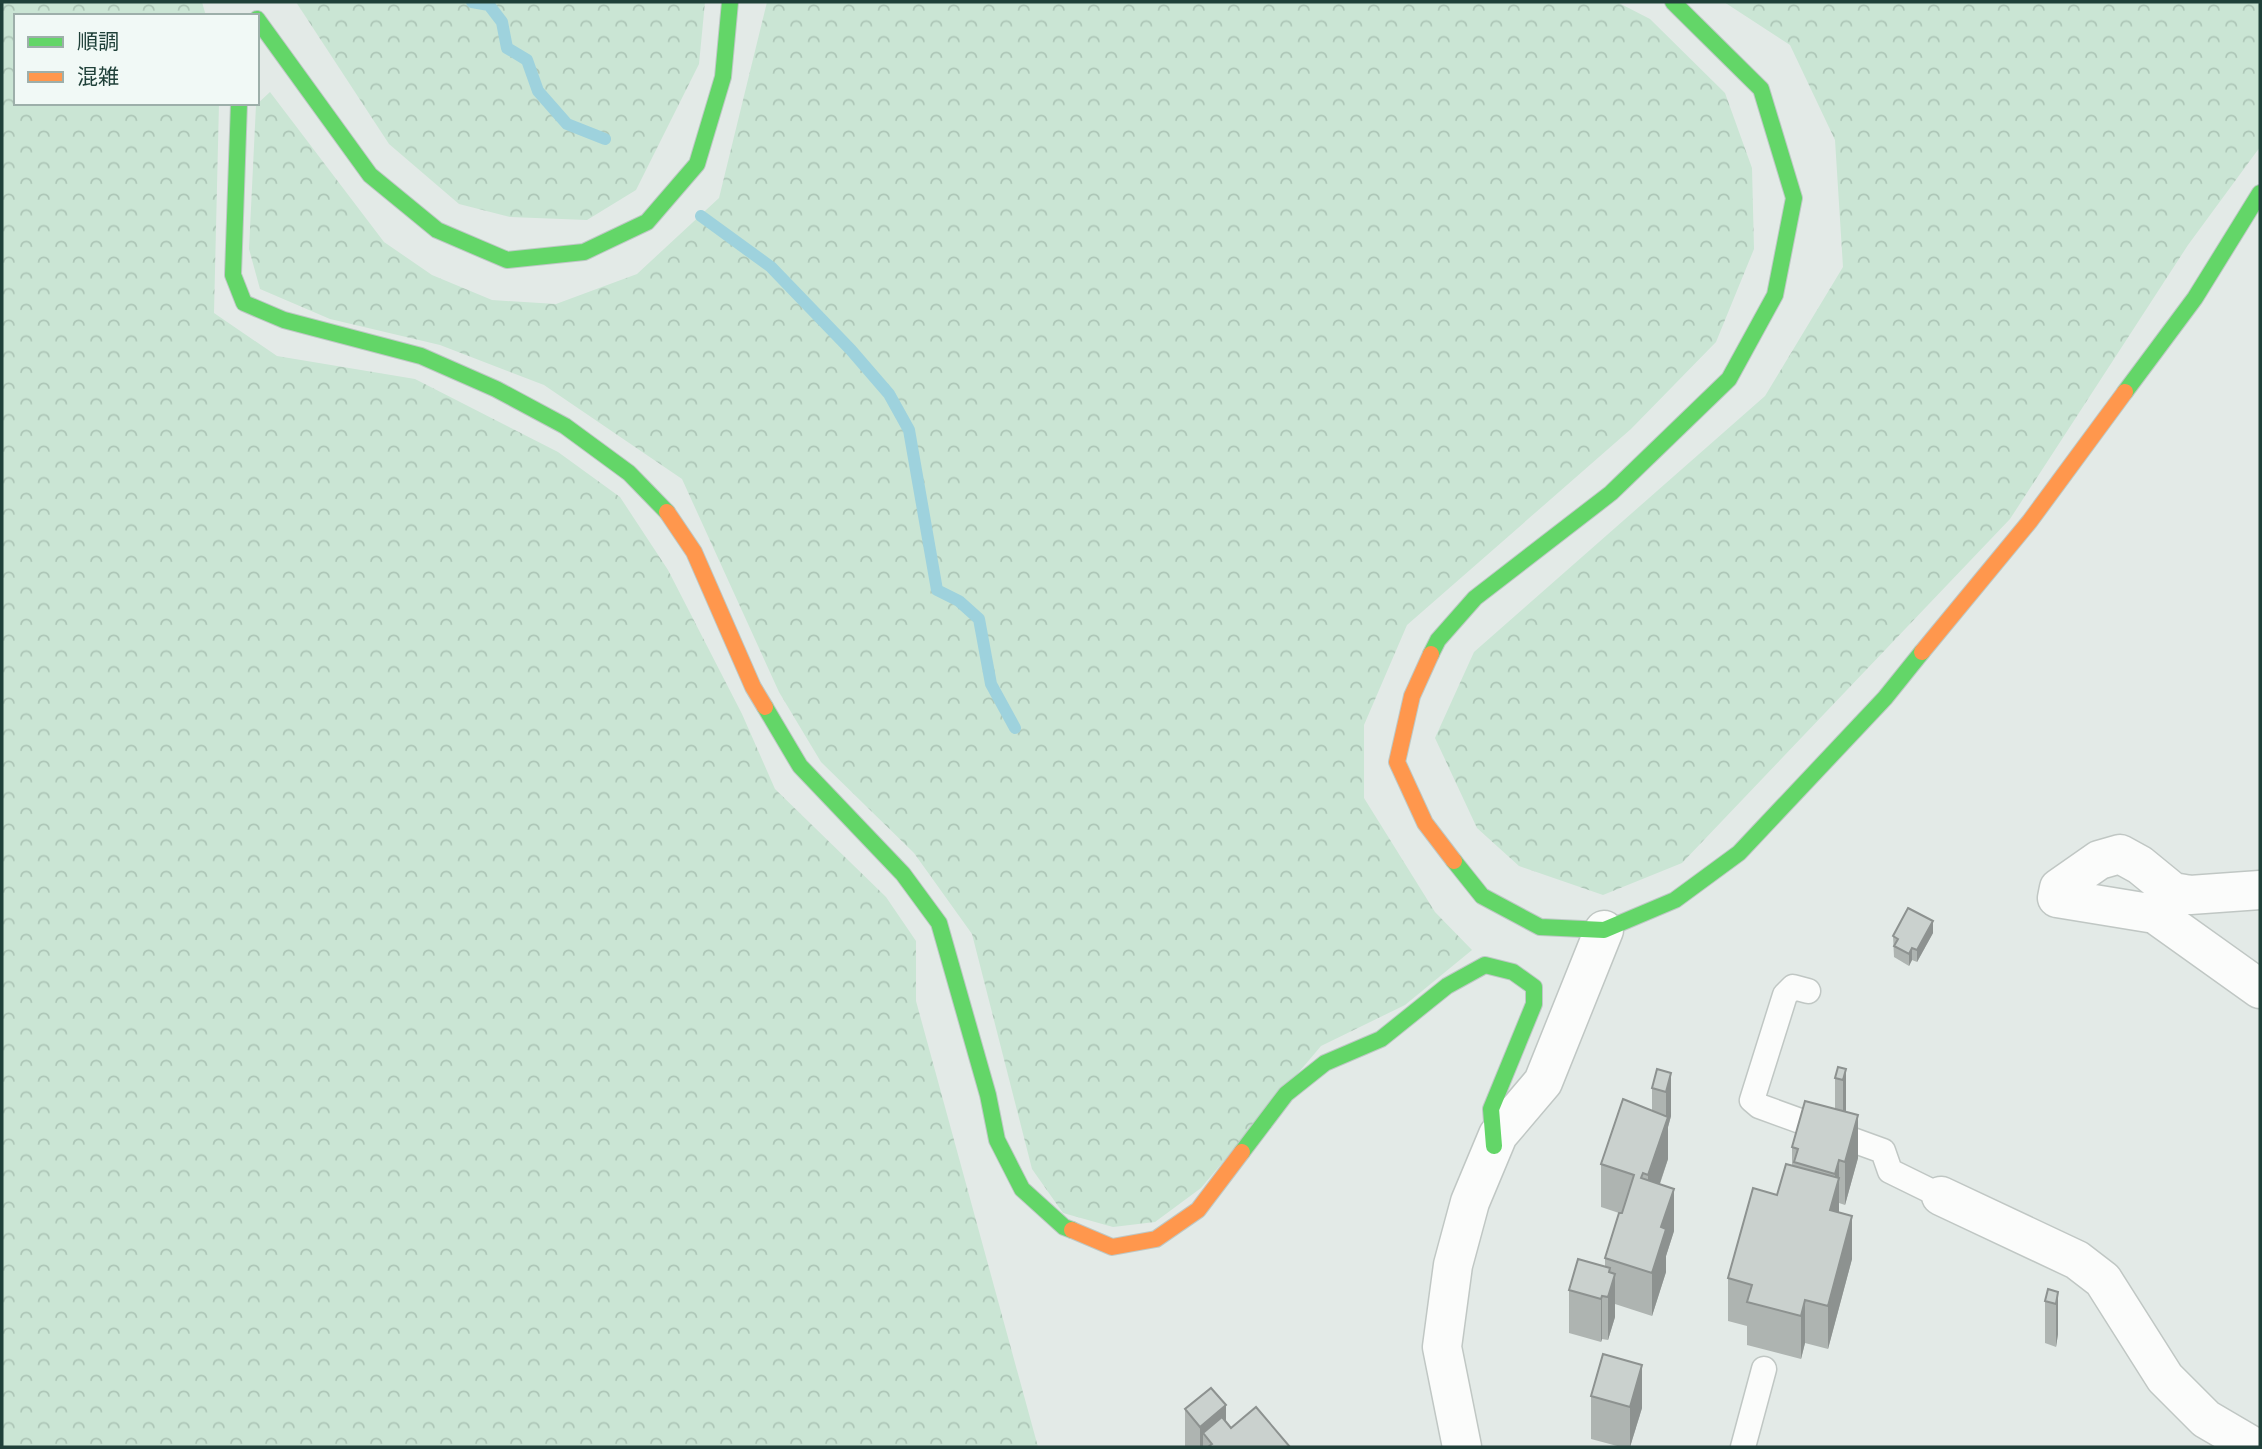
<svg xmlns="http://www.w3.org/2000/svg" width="2262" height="1449" font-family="'Varela Round','Noto Sans JP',sans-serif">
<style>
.forest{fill:url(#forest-crowns)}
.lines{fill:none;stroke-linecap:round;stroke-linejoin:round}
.stream{stroke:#9ed2dd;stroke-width:12}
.lane-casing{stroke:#c0c7c4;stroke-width:27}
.street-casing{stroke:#c0c7c4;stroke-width:41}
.fast-casing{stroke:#bec8c5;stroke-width:18}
.slow-casing{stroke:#bec8c5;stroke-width:18}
.lane{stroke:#fbfcfb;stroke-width:24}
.street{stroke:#fbfcfb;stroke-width:38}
.fast{stroke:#63d668;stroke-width:16}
.slow{stroke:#ff974d;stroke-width:16}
.wall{fill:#aeb4b1}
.shaded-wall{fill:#8d9290}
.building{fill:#cad1ce;stroke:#8d9290;stroke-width:2}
</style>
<defs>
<pattern id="forest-crowns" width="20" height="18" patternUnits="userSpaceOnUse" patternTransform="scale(1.75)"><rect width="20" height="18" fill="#cae5d4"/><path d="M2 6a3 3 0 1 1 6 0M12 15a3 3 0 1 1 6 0" fill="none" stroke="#adc6b7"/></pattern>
</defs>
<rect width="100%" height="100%" fill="#e3eae7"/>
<g class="forest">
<polygon points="2,2 202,2 206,16 16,16 16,103 219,103 214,313 277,356 415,379 558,452 620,497 668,570 742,714 775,789 886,897 916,941 916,1001 1038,1447 2,1447"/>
<polygon points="296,2 705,2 699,64 636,190 587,220 510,217 459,204 389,144"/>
<polygon points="767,2 1617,2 1650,19 1725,93 1752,168 1754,249 1716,342 1631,429 1407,625 1364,725 1364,798 1435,912 1472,950 1405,1005 1321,1046 1201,1188 1155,1222 1113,1227 1063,1213 1032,1169 972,934 914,853 821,762 779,692 682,479 544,385 440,345 330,319 260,289 249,249 256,105 270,92 384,242 432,275 492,300 556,304 637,274 719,198"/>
<polygon points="1724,2 2260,2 2260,147 2188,245 2010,519 1682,863 1603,895 1519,866 1477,828 1435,738 1474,652 1765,396 1843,267 1835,140 1790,45"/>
</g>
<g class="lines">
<g class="stream">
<polyline points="472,2 489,5 502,22 507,48 527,60 538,91 567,124 605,139"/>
<polyline points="701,216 771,267 851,350 889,394 909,430 937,590 959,601 979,619 991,684 1015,728"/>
</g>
<defs>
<g id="lane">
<polyline points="1808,991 1793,987 1785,995 1752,1100 1759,1106 1883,1151 1890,1171 1941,1196"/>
<polyline points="1743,1447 1764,1369"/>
</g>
<g id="street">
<polyline points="2260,890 2190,895 2173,892 2140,865 2120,854 2099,860 2059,888 2057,898 2155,914 2260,989"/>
<polyline points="1941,1196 2077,1260 2103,1280 2165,1378 2206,1419 2254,1447"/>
<polyline points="1462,1447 1442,1347 1453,1265 1470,1202 1498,1135 1543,1082 1604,930"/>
</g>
<g id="fast">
<polyline points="257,19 370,175 437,230 507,260 584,252 647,222 697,164 723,77 730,2"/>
<polyline points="239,103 233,275 244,303 284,320 421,356 496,389 565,426 629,473 667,512"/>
<polyline points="2125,392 2195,298 2260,193"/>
<polyline points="1431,654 1438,640 1475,598 1611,493 1729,379 1775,295 1794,198 1761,89 1673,2"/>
<polyline points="765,707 800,766 903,874 939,923 988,1095 997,1140 1022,1189 1064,1227 1072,1230"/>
<polyline points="1454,861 1482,896 1540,927 1604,930 1675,900 1739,853 1885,698 1922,652"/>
<polyline points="1242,1152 1286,1094 1325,1063 1381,1039 1447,986 1485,965 1513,972 1534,987 1534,1004 1491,1109 1494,1146"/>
</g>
<g id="slow">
<polyline points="667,512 694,552 753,687 765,707"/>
<polyline points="1922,652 2030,521 2125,392"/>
<polyline points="1431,654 1412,696 1397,762 1425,823 1454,861"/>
<polyline points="1072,1230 1112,1247 1156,1239 1198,1210 1242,1152"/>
</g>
</defs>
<use href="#lane" class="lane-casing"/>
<use href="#street" class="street-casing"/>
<use href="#fast" class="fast-casing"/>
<use href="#slow" class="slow-casing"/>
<use href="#lane" class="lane"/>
<use href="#street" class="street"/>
<use href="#fast" class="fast"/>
<use href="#slow" class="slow"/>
</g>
<g class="wall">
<polygon points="1933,933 1917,962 1912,960 1909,966 1894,957 1893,936"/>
<polygon points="1846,1069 1846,1112 1858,1158 1845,1205 1839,1203 1839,1213 1852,1259 1828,1349 1805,1343 1801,1359 1747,1345 1747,1326 1728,1321 1728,1278 1777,1195 1792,1165 1792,1147 1835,1109 1835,1078"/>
<polygon points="1671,1073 1671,1116 1668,1127 1668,1159 1660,1184 1674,1231 1666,1256 1666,1272 1652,1316 1615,1304 1615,1317 1608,1340 1602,1339 1601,1342 1569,1333 1569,1290 1605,1267 1605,1258 1619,1213 1601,1207 1601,1164 1652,1110 1652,1088"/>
<polygon points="2058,1292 2058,1334 2056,1347 2045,1343 2045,1301"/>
<polygon points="1591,1396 1642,1408 1630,1447 1621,1447 1591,1439"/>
<polygon points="1185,1409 1226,1422 1231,1428 1290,1447 1185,1447"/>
</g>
<g class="shaded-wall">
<polygon points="1933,921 1933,933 1917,962 1917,950"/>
<polygon points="1912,948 1912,960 1909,966 1909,954"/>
<polygon points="1846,1069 1846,1112 1843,1123 1843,1080"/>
<polygon points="1671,1073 1671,1116 1668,1127 1668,1159 1648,1218 1648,1175 1666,1124 1666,1092"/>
<polygon points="1858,1115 1858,1158 1845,1205 1845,1162"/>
<polygon points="1839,1160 1839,1221 1830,1210 1835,1192 1835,1174"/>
<polygon points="1674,1189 1674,1231 1666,1256 1666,1272 1652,1316 1652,1273 1661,1227"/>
<polygon points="1852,1216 1852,1259 1828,1349 1828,1306"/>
<polygon points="1610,1268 1610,1291 1615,1274 1615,1317 1608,1340 1608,1297"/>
<polygon points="2058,1292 2058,1334 2056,1347 2056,1304"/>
<polygon points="1602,1296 1602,1339 1601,1342 1601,1299"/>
<polygon points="1805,1300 1805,1343 1801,1359 1801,1316"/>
<polygon points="1642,1365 1642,1408 1630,1447 1630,1407"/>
<polygon points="1226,1405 1226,1447 1212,1444 1203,1433 1203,1447 1200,1447 1200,1427"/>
</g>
<g class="building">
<polygon points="1908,908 1933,921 1917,950 1912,948 1909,954 1894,946 1898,939 1893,936"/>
<polygon points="1838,1067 1846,1069 1843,1080 1835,1078"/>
<polygon points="1657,1069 1671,1073 1666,1092 1652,1088"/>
<polygon points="1623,1099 1668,1117 1648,1175 1643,1173 1641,1178 1674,1189 1661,1227 1666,1229 1652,1273 1605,1258 1619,1213 1622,1213 1634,1175 1601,1164"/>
<polygon points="1805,1101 1858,1115 1845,1162 1839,1160 1835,1174 1794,1162 1798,1149 1792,1147"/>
<polygon points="1786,1164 1839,1178 1830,1210 1852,1216 1828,1306 1805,1300 1801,1316 1747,1302 1752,1285 1728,1278 1753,1188 1777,1195"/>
<polygon points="1578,1259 1610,1268 1609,1272 1615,1274 1608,1297 1602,1296 1601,1299 1569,1290"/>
<polygon points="2048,1289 2058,1292 2056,1304 2045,1301"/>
<polygon points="1603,1354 1642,1365 1630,1407 1591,1396"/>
<polygon points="1211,1388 1226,1405 1200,1427 1185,1409"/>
<polygon points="1256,1407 1290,1447 1208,1447 1212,1444 1203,1433 1222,1417 1231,1428"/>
</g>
<rect width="2262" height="1449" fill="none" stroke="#1f4039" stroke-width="7"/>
<rect x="14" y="14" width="245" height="91" fill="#f1f9f6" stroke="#9dafaa" stroke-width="2"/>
<rect x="28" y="37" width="35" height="10" fill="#63d668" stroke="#9dafaa" stroke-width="2"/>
<text x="77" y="49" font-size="21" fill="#1f4039">順調</text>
<rect x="28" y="72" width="35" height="10" fill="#ff974d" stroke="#9dafaa" stroke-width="2"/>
<text x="77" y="84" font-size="21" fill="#1f4039">混雑</text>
</svg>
